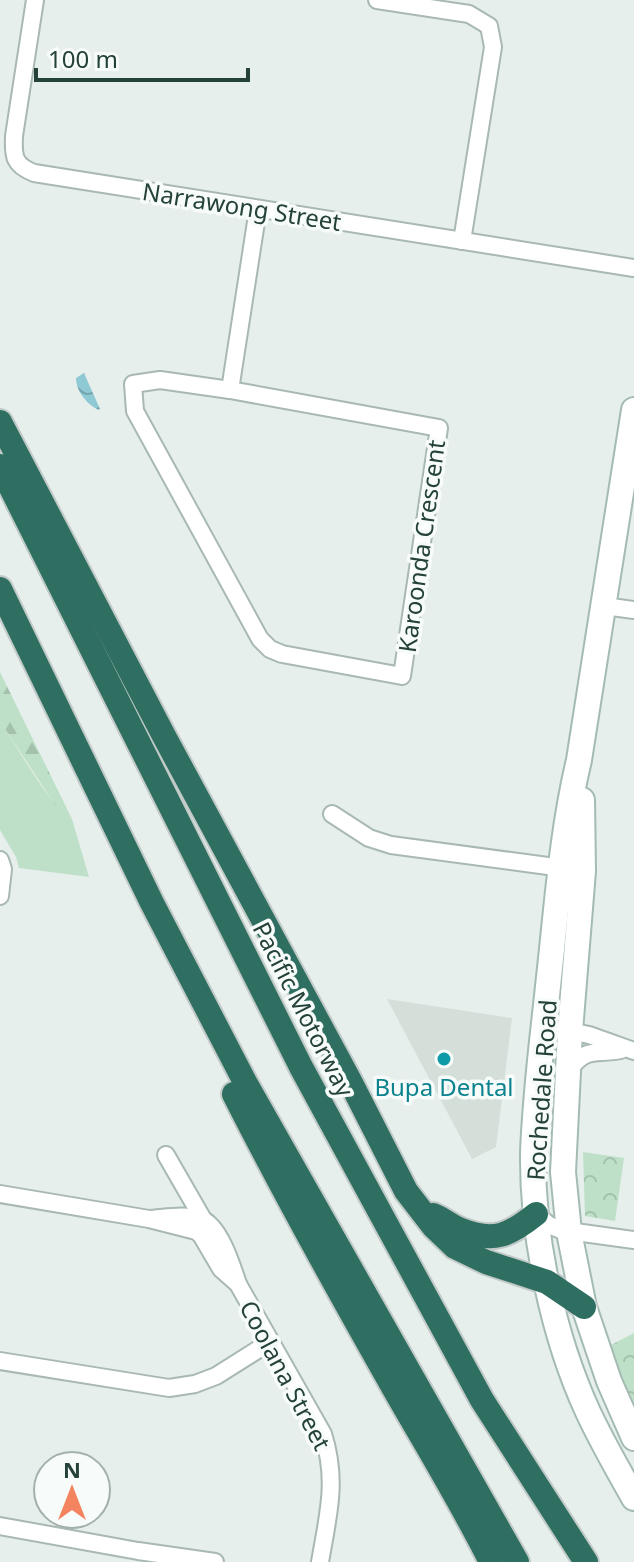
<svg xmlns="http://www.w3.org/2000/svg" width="634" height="1562" font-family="'Noto Sans',sans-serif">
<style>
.built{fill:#d4dfda}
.grass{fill:#bfe0c8}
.forest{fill:url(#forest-firs)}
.park{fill:url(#park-crowns)}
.water{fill:url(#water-waves)}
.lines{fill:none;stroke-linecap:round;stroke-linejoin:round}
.minor-casing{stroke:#a8b8b2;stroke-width:20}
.secondary-casing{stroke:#a4bbb3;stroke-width:28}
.motorway-casing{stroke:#c2cac8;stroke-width:28}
.minor{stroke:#fff;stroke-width:16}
.secondary{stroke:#fff;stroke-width:24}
.motorway{stroke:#2f6f62;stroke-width:24}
.culture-dot{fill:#0f9aa8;stroke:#f7fbf9;stroke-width:3}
.labels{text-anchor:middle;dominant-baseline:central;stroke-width:7;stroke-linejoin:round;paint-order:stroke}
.street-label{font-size:24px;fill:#24423a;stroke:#f7fbf9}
.culture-label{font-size:24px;fill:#0d838f;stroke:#f7fbf9}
</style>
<defs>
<pattern id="forest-firs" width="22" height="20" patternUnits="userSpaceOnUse" patternTransform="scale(2)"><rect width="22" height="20" fill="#bfe0c8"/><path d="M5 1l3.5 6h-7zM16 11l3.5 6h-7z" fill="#a4c1ad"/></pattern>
<pattern id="park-crowns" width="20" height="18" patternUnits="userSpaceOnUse" patternTransform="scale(2)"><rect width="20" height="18" fill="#bfe0c8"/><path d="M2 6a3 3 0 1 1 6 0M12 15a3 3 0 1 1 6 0" fill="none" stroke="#a4c1ad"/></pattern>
<pattern id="water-waves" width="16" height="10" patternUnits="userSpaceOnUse" patternTransform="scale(2)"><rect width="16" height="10" fill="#8ec9d4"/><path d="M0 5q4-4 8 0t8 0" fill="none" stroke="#74a5ad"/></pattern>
</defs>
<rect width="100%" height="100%" fill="#e6efeb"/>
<polygon class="built" points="387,999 512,1018 496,1147 472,1159"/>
<path class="grass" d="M 0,721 C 15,743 51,809 72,819 L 89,877 L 19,868 L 16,857 L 0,830 Z"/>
<polygon class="forest" points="0,672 72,819 64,815 53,802 0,721"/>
<g class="park">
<polygon points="583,1152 624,1158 615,1221 585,1216"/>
<polygon points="634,1333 634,1410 609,1346"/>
</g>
<path class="water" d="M 84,373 L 100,409 L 99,410 C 87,405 76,391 76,378 Z"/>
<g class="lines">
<defs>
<g id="minor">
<path d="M 35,0 L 14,136 C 13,157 14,165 34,173 L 634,268"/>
<polyline points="377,0 469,14 489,26 493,47 462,241"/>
<polygon points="160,380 230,390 439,428 402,676 282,654 270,649 260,639 135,411 133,384"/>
<polyline points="230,390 258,209"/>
<polyline points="604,606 634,610"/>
<polyline points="332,814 369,838 391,845 570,869"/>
<polyline points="0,860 3,869 0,896"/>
<polyline points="544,1029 570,1031 589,1035 634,1051"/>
<path d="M 568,1071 C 587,1046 593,1055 621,1050"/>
<polyline points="166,1155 204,1221 201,1226"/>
<path d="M 0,1194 L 149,1219 L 196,1231 L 201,1235 L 221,1269 L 238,1284 C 232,1266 220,1226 201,1219 C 185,1214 165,1218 149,1219"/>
<polyline points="536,1214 549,1225 561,1230 634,1240"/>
<path d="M 238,1284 L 323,1434 C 338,1481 328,1515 320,1562"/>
<polyline points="0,1361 169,1388 195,1384 216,1376 270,1342"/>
<polyline points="0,1526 138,1551 215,1562"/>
</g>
<g id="secondary">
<path d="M 634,410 L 579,760 C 562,831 557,905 549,977 C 543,1035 535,1094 533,1153 C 532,1237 553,1336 588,1412 C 602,1442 618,1470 634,1498"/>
<polyline points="582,800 583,871 570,1031 563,1172 569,1232 584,1307 609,1381 634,1438"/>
</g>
<g id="motorway">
<polyline points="0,422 164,736 350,1081 406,1191 433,1226 455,1247 486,1262 547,1282 584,1307"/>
<polyline points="0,466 301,1067 482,1400 586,1562"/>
<polyline points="0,589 152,903 246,1084 517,1562"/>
<path d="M 234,1094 C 284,1193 338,1290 393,1387 C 426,1445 461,1502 491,1562"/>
<path d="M 433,1215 C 443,1219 451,1226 461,1230 C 494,1243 510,1235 536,1214"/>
</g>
</defs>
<use href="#minor" class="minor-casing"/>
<use href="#secondary" class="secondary-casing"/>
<use href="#motorway" class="motorway-casing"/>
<use href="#minor" class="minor"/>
<use href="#secondary" class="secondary"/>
<use href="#motorway" class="motorway"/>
</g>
<circle class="culture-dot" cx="444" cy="1059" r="8"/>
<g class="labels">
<g class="street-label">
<text transform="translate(242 206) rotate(9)">Narrawong Street</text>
<text transform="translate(421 546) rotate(-82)">Karoonda Crescent</text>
<text transform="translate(304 1009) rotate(63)">Pacific Motorway</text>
<text transform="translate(541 1090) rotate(-86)">Rochedale Road</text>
<text transform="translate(286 1375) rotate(62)">Coolana Street</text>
</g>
<g class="culture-label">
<text x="444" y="1086">Bupa Dental</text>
</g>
</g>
<g transform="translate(72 1490)"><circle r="38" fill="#f7fbf9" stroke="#a3b1ad" stroke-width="2"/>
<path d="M0-6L14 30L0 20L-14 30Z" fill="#f4845f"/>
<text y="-12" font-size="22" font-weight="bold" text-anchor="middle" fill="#24423a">N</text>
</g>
<path d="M36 68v12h212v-12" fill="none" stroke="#24423a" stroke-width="4"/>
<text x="48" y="68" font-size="24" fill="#24423a" stroke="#f7fbf9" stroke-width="6" paint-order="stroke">100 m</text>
</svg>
